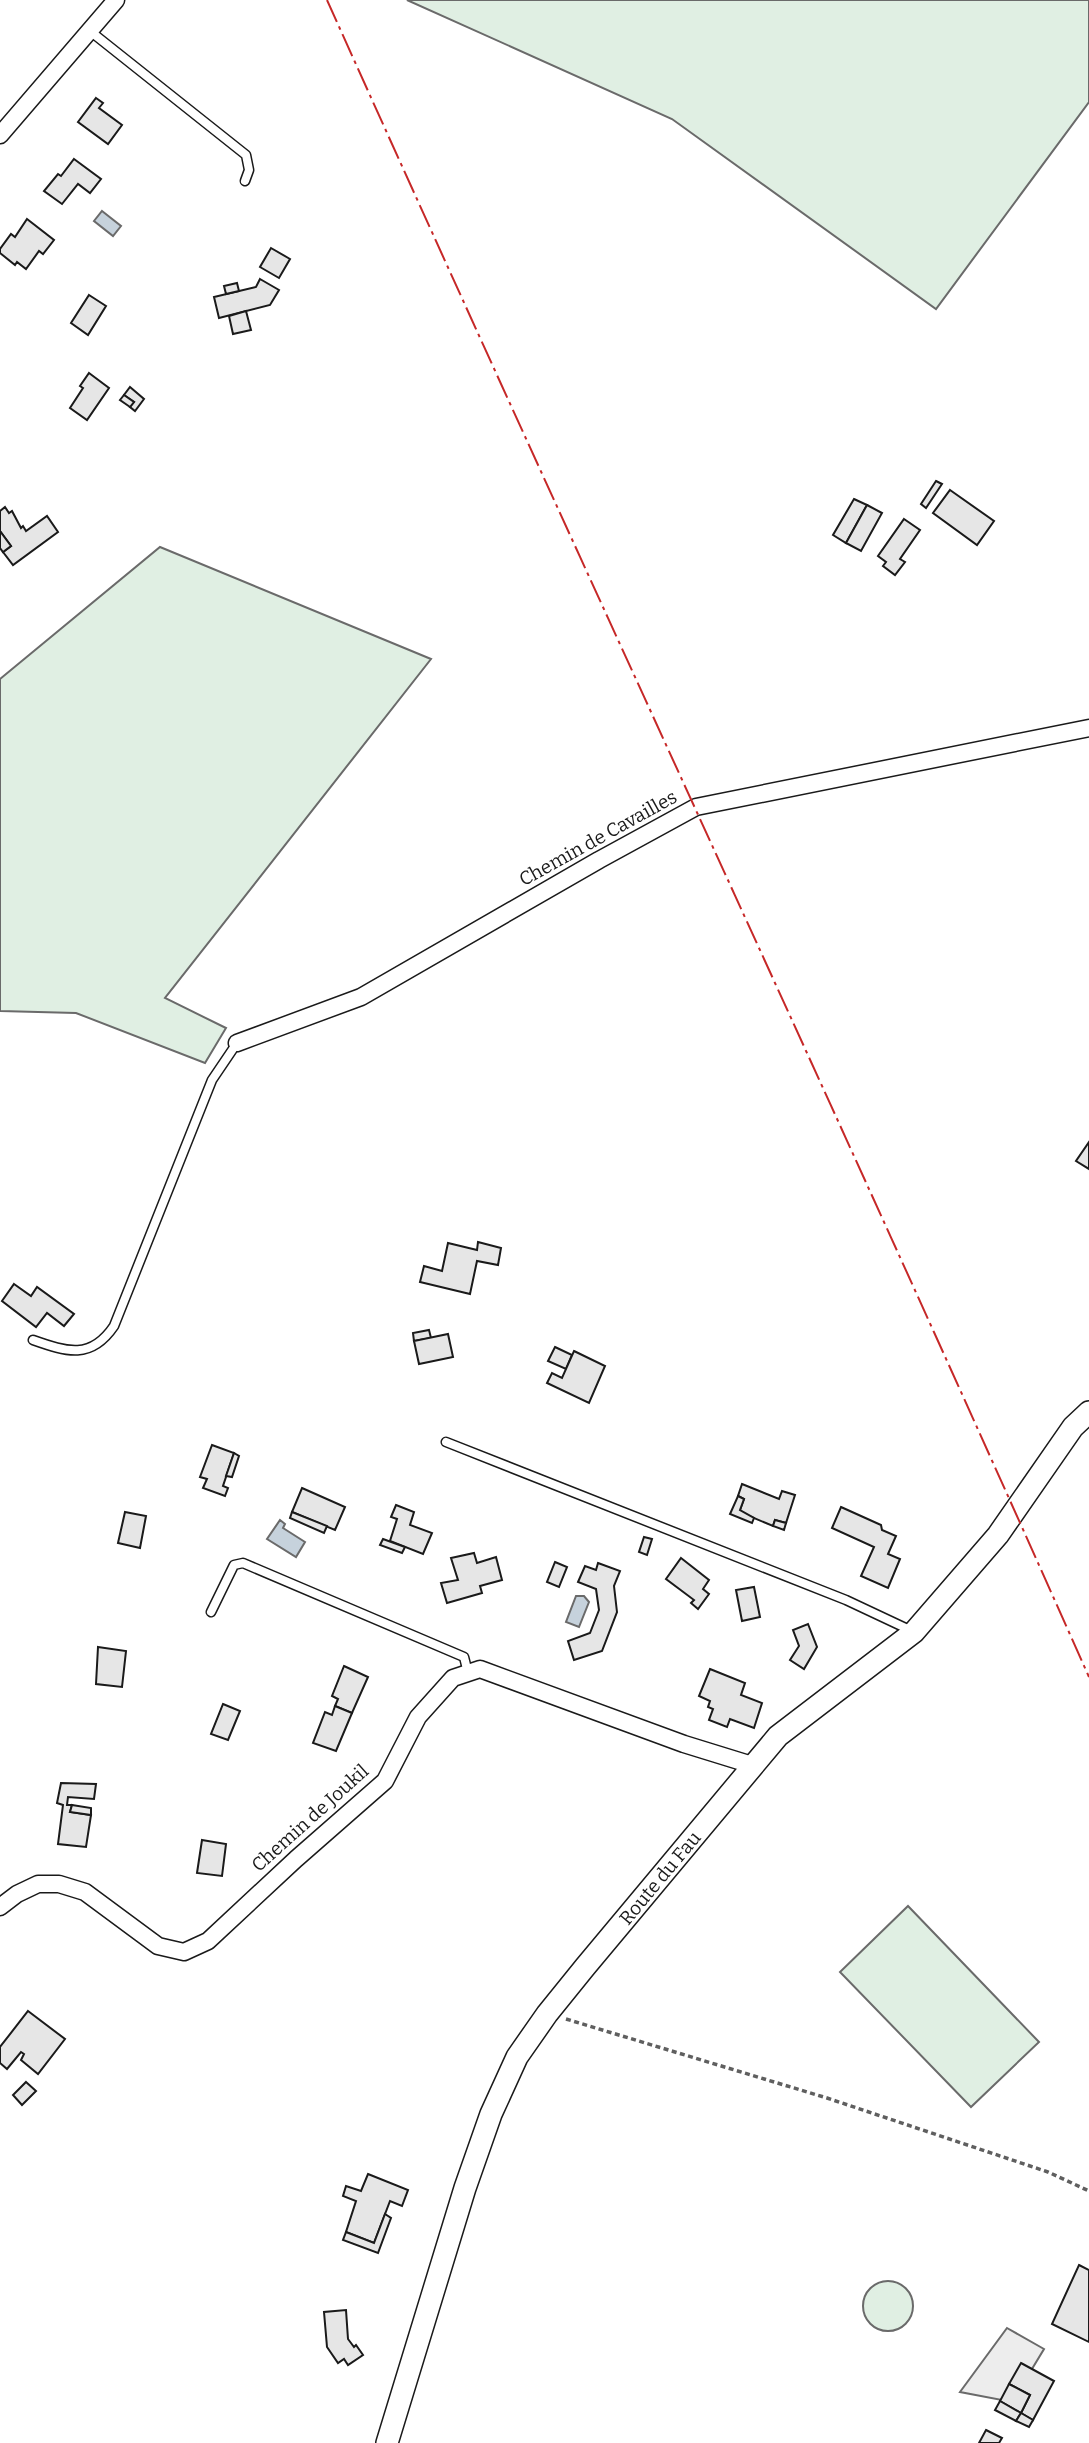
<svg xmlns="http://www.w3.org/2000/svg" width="1089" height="2443" font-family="Bitter,serif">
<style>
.green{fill:#e0efe3;stroke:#6a6a6a;stroke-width:2}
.parking{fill:#ededed;stroke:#6a6a6a;stroke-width:2}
.water{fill:#c6d2dc;stroke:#6a6a6a;stroke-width:2}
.building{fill:#e6e6e6;stroke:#1a1a1a;stroke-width:2}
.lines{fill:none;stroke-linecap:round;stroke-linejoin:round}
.service-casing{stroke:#1a1a1a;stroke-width:11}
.minor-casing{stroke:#1a1a1a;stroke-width:19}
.tertiary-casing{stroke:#1a1a1a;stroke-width:24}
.path{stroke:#5f5f5f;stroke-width:3.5;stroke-dasharray:5 3.5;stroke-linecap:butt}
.service{stroke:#fff;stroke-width:8}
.minor{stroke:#fff;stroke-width:16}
.tertiary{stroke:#fff;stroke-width:21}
.power{stroke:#c62828;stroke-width:2;stroke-dasharray:24 5 3.5 5;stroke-linecap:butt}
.labels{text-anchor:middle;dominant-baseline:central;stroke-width:5;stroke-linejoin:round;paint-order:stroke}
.street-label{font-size:19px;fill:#1a1a1a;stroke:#fff}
</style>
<rect width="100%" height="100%" fill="#fff"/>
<g class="green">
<polygon points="407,0 1089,0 1089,102 936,309 672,119"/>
<polygon points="160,547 431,659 165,998 226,1028 205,1063 76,1013 0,1011 0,679"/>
<polygon points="908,1906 1039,2042 971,2107 840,1972"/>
<circle cx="888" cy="2306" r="25"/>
</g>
<polygon class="parking" points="1007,2328 1044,2349 1012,2402 960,2392"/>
<g class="water">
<polygon points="102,211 121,226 113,236 94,221"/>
<polygon points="280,1520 285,1524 283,1528 305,1542 296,1557 267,1539"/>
<polygon points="576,1596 584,1596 589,1602 579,1627 566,1622"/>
</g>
<g class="building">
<polygon points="96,98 103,103 99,108 122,125 108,144 78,122"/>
<polygon points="74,159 101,179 90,193 78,184 62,204 44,191 58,174 61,176"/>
<polygon points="27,219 54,240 43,254 39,251 26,269 17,262 15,265 0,253 0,249 11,234 15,237"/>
<polygon points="271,248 290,259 279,278 260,267"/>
<polygon points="260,279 279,290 270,305 219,318 214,297 256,287"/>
<polygon points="237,283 239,291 226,294 224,286"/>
<polygon points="89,295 106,306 88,335 71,323"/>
<polygon points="246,311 251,330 233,334 229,316"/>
<polygon points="89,373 109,388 87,420 70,408 83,388 80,386"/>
<polygon points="130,387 144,399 135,411 130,407 134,402 124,395"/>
<polygon points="124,395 134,402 130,407 120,400"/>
<polygon points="936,481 942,484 926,508 921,504"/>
<polygon points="950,490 994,521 977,545 933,513"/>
<polygon points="854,499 867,505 846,543 833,535"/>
<polygon points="867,505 882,513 861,551 846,543"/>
<polygon points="5,507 9,513 12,511 21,528 23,526 26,531 47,516 58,532 13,565 3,552 11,546 0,531 0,511"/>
<polygon points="904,519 920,530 900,559 905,562 895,575 883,566 886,562 878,556"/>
<polygon points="0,531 11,546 3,552 0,548"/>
<polygon points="1089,1142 1089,1169 1076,1161"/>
<polygon points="478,1242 501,1248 498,1265 477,1261 470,1294 420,1282 424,1266 442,1271 448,1243 477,1250"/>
<polygon points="14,1284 31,1296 37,1287 74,1314 64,1326 47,1313 36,1327 2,1301"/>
<polygon points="429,1330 431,1338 414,1341 413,1333"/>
<polygon points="448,1334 453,1357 419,1364 414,1341"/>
<polygon points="555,1347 572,1355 566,1369 548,1361"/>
<polygon points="574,1351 605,1366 589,1403 547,1383 552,1373 562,1378"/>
<polygon points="212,1445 234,1453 223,1486 228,1488 225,1496 203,1488 207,1479 200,1477"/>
<polygon points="234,1453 239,1456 232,1477 226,1476"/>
<polygon points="742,1484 779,1499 782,1491 795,1495 786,1523 775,1520 773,1526 742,1513 740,1510 744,1499 738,1496"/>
<polygon points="302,1488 345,1507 335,1530 292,1512"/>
<polygon points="738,1496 744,1499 740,1510 754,1518 752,1523 730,1514"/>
<polygon points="396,1505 414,1512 410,1525 432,1533 423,1554 390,1541 397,1519 391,1517"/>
<polygon points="841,1507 881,1525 882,1530 896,1536 888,1554 900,1559 888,1588 861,1576 874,1547 832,1528"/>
<polygon points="125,1512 146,1516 140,1548 118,1543"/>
<polygon points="292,1512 327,1526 324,1533 290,1518"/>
<polygon points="775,1520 786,1523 784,1530 773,1526"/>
<polygon points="644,1537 652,1539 647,1555 639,1552"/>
<polygon points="383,1539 405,1547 402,1553 380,1545"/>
<polygon points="474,1553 477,1563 496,1557 502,1580 480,1586 482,1593 447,1603 441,1583 458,1580 451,1558"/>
<polygon points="681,1558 709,1580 703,1589 709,1594 698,1609 691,1603 694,1600 666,1579"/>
<polygon points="555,1562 567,1567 559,1587 547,1582"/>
<polygon points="598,1563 620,1571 614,1586 617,1612 602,1651 574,1660 568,1641 590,1633 599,1610 596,1589 578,1582 585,1566 596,1570"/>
<polygon points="754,1587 760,1617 742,1621 736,1590"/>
<polygon points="808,1624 817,1647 804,1669 790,1660 799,1646 793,1630"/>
<polygon points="98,1647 126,1651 122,1687 96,1684"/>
<polygon points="344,1666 368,1677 352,1713 335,1706 338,1699 332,1696"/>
<polygon points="710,1669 745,1683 741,1695 762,1703 754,1728 730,1719 727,1727 709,1720 713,1709 708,1707 710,1701 699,1696"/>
<polygon points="223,1704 240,1711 228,1740 211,1734"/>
<polygon points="335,1706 352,1713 336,1751 313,1743 325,1712 332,1715"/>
<polygon points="61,1783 96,1784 94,1799 68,1797 67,1805 72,1805 70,1812 91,1815 86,1847 58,1844 63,1805 57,1803"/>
<polygon points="72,1805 91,1808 91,1815 70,1812"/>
<polygon points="202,1840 226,1844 222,1876 197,1873"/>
<polygon points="28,2011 65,2039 38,2074 21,2060 24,2054 21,2052 7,2069 0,2063 0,2047"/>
<polygon points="26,2082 36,2091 22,2105 13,2095"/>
<polygon points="368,2174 408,2190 402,2206 390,2201 374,2243 346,2232 356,2201 343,2196 346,2186 361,2191"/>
<polygon points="385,2214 391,2218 378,2253 343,2240 346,2232 374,2243"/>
<polygon points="1079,2265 1089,2270 1089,2342 1052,2324"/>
<polygon points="346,2310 348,2339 354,2347 356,2345 363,2355 348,2365 344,2359 338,2363 327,2347 324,2312"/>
<polygon points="1021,2363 1054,2381 1033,2420 1021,2413 1030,2395 1009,2384"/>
<polygon points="1009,2384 1030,2395 1021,2413 1000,2401"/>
<polygon points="1000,2401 1021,2413 1016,2421 995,2410"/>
<polygon points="1021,2413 1033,2420 1029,2427 1016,2421"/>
<polygon points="986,2430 1002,2438 999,2443 979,2443"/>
</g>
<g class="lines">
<defs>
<g id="service">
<polyline points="90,31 246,155 249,170 245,181"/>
<path d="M 33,1340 C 67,1352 91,1360 114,1326 L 212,1080 L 237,1043"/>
<polyline points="446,1442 846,1600 912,1631"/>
<polyline points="211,1612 234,1565 243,1563 464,1657 468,1673"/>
</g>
<g id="minor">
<polyline points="0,135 116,0"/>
<polyline points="237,1043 361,997 599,860 696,807 1089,728"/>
<polyline points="0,1907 17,1894 38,1884 59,1884 85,1892 158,1946 184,1952 208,1941 296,1859 385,1781 418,1717 453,1678 480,1669 684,1744 752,1765"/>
</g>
<g id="tertiary">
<path id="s1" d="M 387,2443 L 465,2188 L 491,2114 L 517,2057 L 547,2014 L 585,1967 L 778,1736 L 914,1632 L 998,1535 L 1073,1427 L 1089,1412"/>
</g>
</defs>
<use href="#service" class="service-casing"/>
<use href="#minor" class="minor-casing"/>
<use href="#tertiary" class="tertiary-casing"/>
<polyline class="path" points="566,2019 827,2098 1048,2172 1089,2191"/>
<use href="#service" class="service"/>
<use href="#minor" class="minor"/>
<use href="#tertiary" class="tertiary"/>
<path class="power" d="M 327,0 C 579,560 839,1116 1089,1677"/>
</g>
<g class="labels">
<g class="street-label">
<text transform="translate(598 838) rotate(-29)">Chemin de Cavailles</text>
<text transform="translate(310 1818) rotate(-42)">Chemin de Joukil</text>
<text stroke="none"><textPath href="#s1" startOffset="637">Route du Fau</textPath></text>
</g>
</g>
</svg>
